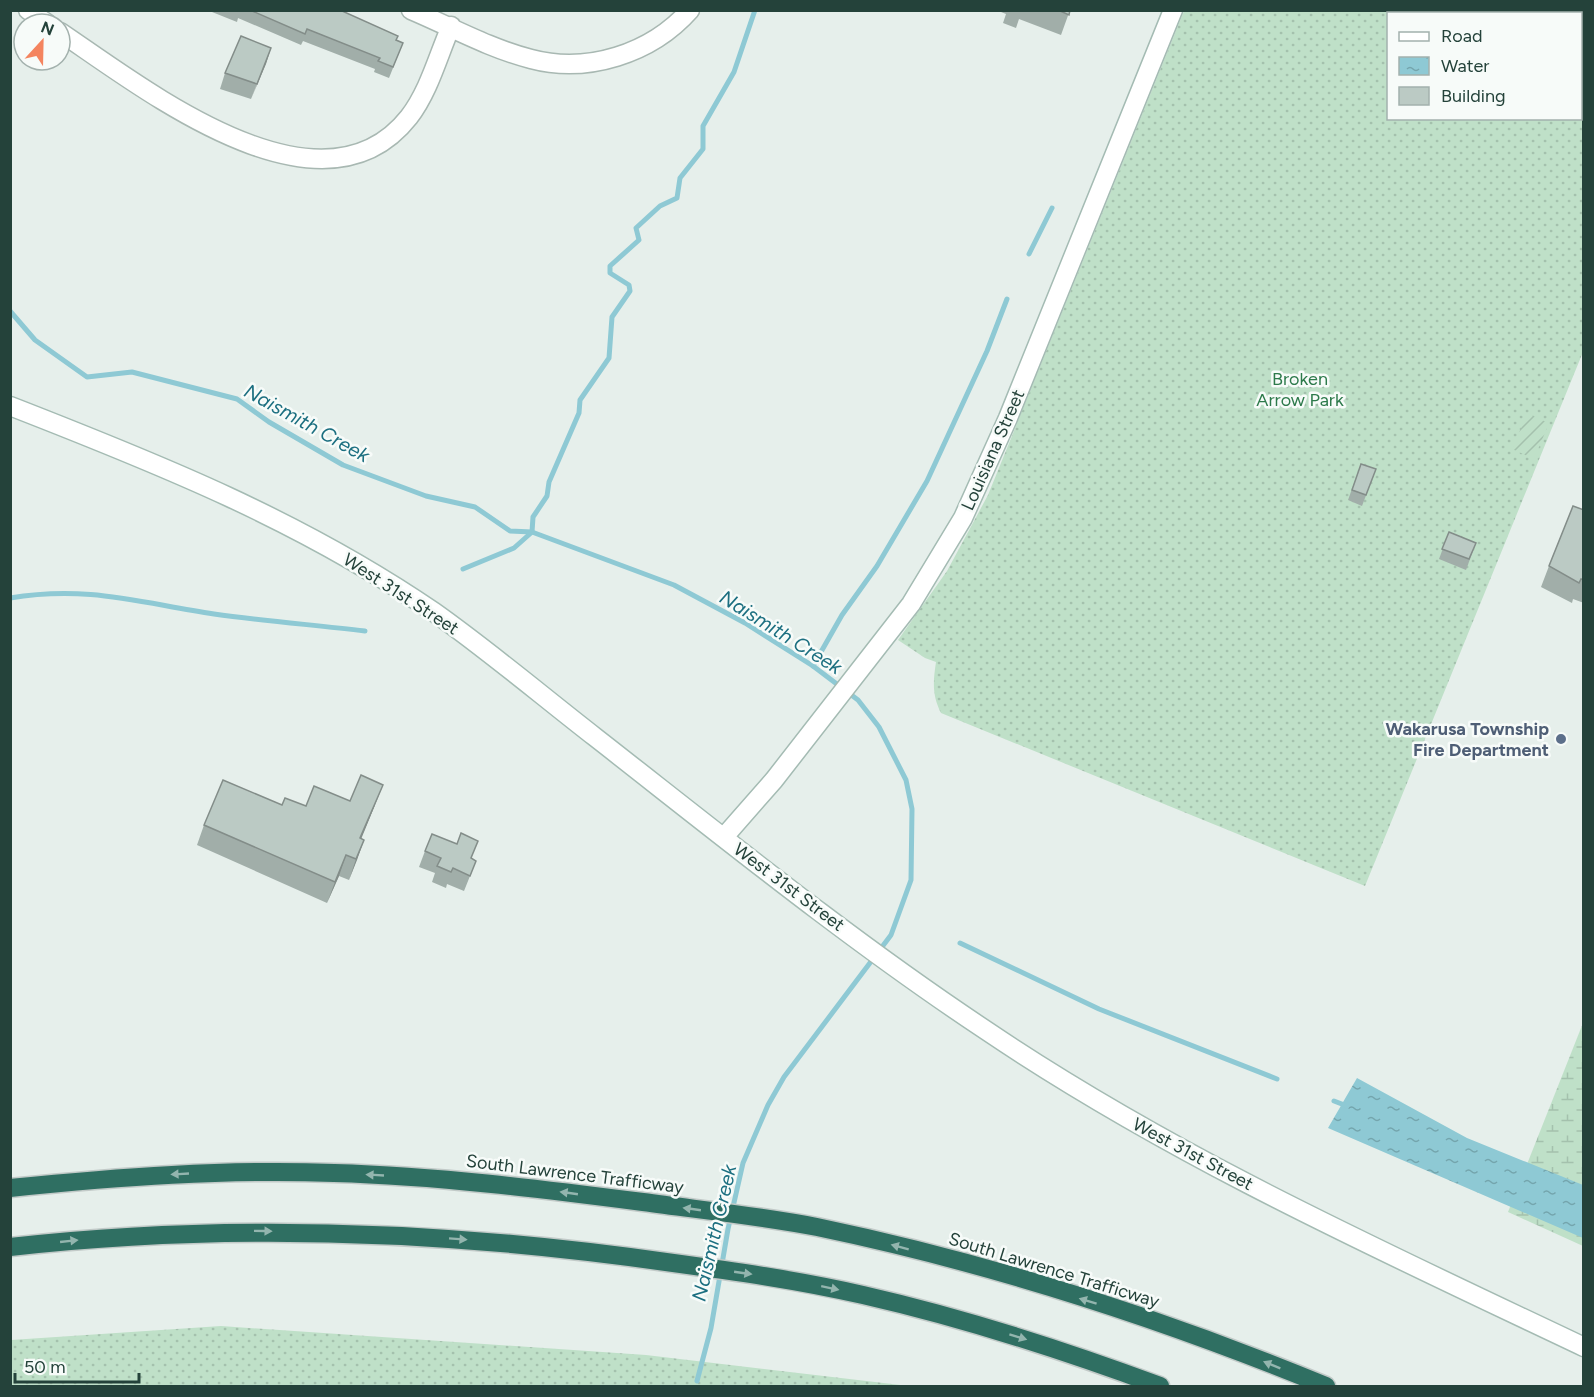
<svg xmlns="http://www.w3.org/2000/svg" width="1594" height="1397" font-family="Figtree,sans-serif">
<style>
.grass{fill:url(#grass-dots);fill-rule:evenodd}
.wetland{fill:url(#wetland-marsh)}
.garden{fill:url(#garden-furrows)}
.pitch{fill:#bfe0c8}
.water{fill:url(#water-ripples)}
.lines{fill:none;stroke-linecap:round;stroke-linejoin:round}
.stream{stroke:#8ec9d4;stroke-width:5}
.street-casing{stroke:#a8b8b2;stroke-width:21}
.secondary-casing{stroke:#a4bbb3;stroke-width:21}
.highway-casing{stroke:#c2cac8;stroke-width:21}
.street{stroke:#fff;stroke-width:18}
.secondary{stroke:#fff;stroke-width:18}
.highway{stroke:#2f6f62;stroke-width:18}
.wall{fill:#a1aea9}
.shaded-wall{fill:#838d89}
.building{fill:#bbcac4;stroke:#838d89;stroke-width:1.5}
.oneway{fill:#93b5ae}
.service-dot{fill:#5c6f8a;stroke:#f7fbf9;stroke-width:2}
.labels{text-anchor:middle;dominant-baseline:central;stroke-width:5;stroke-linejoin:round;paint-order:stroke}
.park-label{font-size:18px;fill:#2d7a4b;stroke:#f7fbf9}
.street-label{font-size:18px;fill:#24423a;stroke:#f7fbf9}
.service-label{font-size:18px;font-weight:bold;fill:#4e5e75;stroke:#f7fbf9;text-anchor:end}
.water-label{font-size:20px;font-style:italic;fill:#1c6f80;stroke:#f7fbf9}
</style>
<defs>
<pattern id="grass-dots" width="8" height="8" patternUnits="userSpaceOnUse" patternTransform="scale(1.5)"><rect width="8" height="8" fill="#bfe0c8"/><path d="M2 2h.1M6 6h.1" fill="none" stroke="#a4c1ad" stroke-width="1.8" stroke-linecap="round"/></pattern>
<pattern id="wetland-marsh" width="20" height="14" patternUnits="userSpaceOnUse" patternTransform="scale(1.5)"><rect width="20" height="14" fill="#bfe0c8"/><path d="M1 5h8M5 5V1M11 12h8M15 12V8" fill="none" stroke="#a4c1ad"/></pattern>
<pattern id="garden-furrows" width="10" height="10" patternUnits="userSpaceOnUse" patternTransform="scale(1.5)"><rect width="10" height="10" fill="#bfe0c8"/><path d="M-1 1l2-2M0 10L10 0M9 11l2-2" fill="none" stroke="#a4c1ad"/></pattern>
<pattern id="water-ripples" width="26" height="14" patternUnits="userSpaceOnUse" patternTransform="scale(1.5)"><rect width="26" height="14" fill="#8ec9d4"/><path d="M2 4q2-2 4 0t4 0M15 11q2-2 4 0t4 0" fill="none" stroke="#74a5ad"/></pattern>
</defs>
<rect width="100%" height="100%" fill="#e6efeb"/>
<g class="grass">
<path d="M 1184,11 L 1583,11 L 1583,352 L 1365,886 L 941,713 C 932,695 933,682 936,662 L 925,658 L 898,640 L 947,571 L 988,495 ZM 1388,14 L 1580,14 L 1580,118 L 1388,118 Z"/>
<polygon points="221,1326 646,1355 909,1386 11,1386 11,1340"/>
</g>
<polygon class="wetland" points="1583,1023 1583,1246 1508,1212"/>
<polygon class="garden" points="1527,414 1549,423 1534,459 1512,449"/>
<polygon class="pitch" points="1403,11 1491,11 1489,14 1406,14"/>
<polygon class="water" points="1357,1078 1467,1138 1583,1185 1583,1238 1328,1128"/>
<g class="lines">
<g class="stream">
<polyline points="1029,254 1052,208"/>
<polyline points="10,311 35,340 87,377 132,372 237,399 269,422 343,465 426,496 475,507 510,531 532,532 674,585 745,623 813,666 858,700 879,727 906,780 912,809 911,880 891,935 784,1077 768,1105 743,1163 728,1229 711,1328 697,1381"/>
<polyline points="463,569 514,548 532,532 533,517 547,496 549,482 579,413 580,400 609,358 612,317 630,291 629,285 610,273 610,266 639,240 636,228 660,206 677,198 680,178 703,149 703,126 734,72 755,10"/>
<path d="M 10,598 C 88,585 140,603 214,614 C 264,621 315,625 365,631"/>
<polyline points="813,666 842,615 877,566 927,481 987,351 1007,299"/>
<polyline points="960,943 1099,1009 1277,1079"/>
<polyline points="1334,1101 1347,1106"/>
</g>
<defs>
<g id="street">
<polyline points="28,10 48,24"/>
<path d="M 411,10 C 449,26 491,49 531,59 C 587,74 651,54 690,10"/>
<path d="M 60,32 C 142,87 321,229 409,117 C 429,91 438,56 451,26"/>
</g>
<g id="secondary">
<path d="M 10,406 C 159,464 301,521 434,612 C 489,651 541,695 595,737 C 723,837 851,941 987,1031 C 1174,1157 1380,1250 1584,1347"/>
<polyline points="724,837 774,780 911,604 963,518 1008,418 1173,10"/>
</g>
<g id="highway">
<path d="M 10,1188 C 118,1177 226,1169 334,1173 C 438,1176 541,1189 643,1202 C 701,1210 760,1216 817,1227 C 990,1263 1163,1319 1326,1386"/>
<path d="M 10,1247 C 229,1222 448,1231 666,1262 C 732,1271 798,1280 863,1295 C 964,1318 1063,1350 1160,1386"/>
</g>
</defs>
<use href="#street" class="street-casing"/>
<use href="#secondary" class="secondary-casing"/>
<use href="#highway" class="highway-casing"/>
<use href="#street" class="street"/>
<use href="#secondary" class="secondary"/>
<use href="#highway" class="highway"/>
</g>
<g class="wall">
<polygon points="207,10 340,10 396,40 403,43 389,78 374,72 375,69 303,41 301,45 238,18 237,22"/>
<polygon points="996,10 1070,10 1061,35 1019,19 1016,28 1003,23 1006,14"/>
<polygon points="271,48 251,99 220,89 225,73"/>
<polygon points="1361,464 1376,469 1362,506 1348,500"/>
<polygon points="1584,510 1584,603 1573,599 1572,603 1541,587 1549,566"/>
<polygon points="1449,532 1476,543 1466,570 1439,559"/>
<polygon points="350,801 375,805 361,838 364,840 349,880 339,876 327,903 197,845 204,825 282,805 306,806"/>
<polygon points="425,851 471,859 476,861 464,891 447,884 446,888 432,882 435,873 419,867"/>
</g>
<g class="shaded-wall">
<polygon points="271,48 266,64 251,99 257,84"/>
<polygon points="383,785 375,805 353,859 360,838"/>
<polygon points="364,840 357,860 349,880 356,859"/>
<polygon points="346,855 339,876 327,903 335,882"/>
</g>
<g class="building">
<polygon points="250,10 340,10 398,36 396,40 403,43 393,67 378,61 380,58 307,29 305,34"/>
<polygon points="1058,10 1070,10 1069,15"/>
<polygon points="241,36 271,48 257,84 225,73"/>
<polygon points="1361,464 1376,469 1366,495 1352,490"/>
<polygon points="1573,506 1584,510 1584,580 1581,579 1579,583 1549,566"/>
<polygon points="1449,532 1476,543 1469,559 1442,549"/>
<polygon points="361,775 383,785 360,838 364,840 356,859 346,855 335,882 204,825 223,780 282,805 285,798 306,806 314,786 350,801"/>
<polygon points="461,833 478,841 471,858 476,861 470,876 453,868 451,872 437,866 441,858 425,851 432,834 457,844"/>
</g>
<defs><path id="oneway-solid" d="M-6-.8H1V-3.2L6.5 0L1 3.2V.8H-6Z" transform="scale(1.5)"/></defs>
<g class="oneway">
<use href="#oneway-solid" transform="translate(180 1174) rotate(177)"/>
<use href="#oneway-solid" transform="translate(375 1175) rotate(-177)"/>
<use href="#oneway-solid" transform="translate(569 1193) rotate(-172)"/>
<use href="#oneway-solid" transform="translate(692 1209) rotate(-172)"/>
<use href="#oneway-solid" transform="translate(263 1231) rotate(1)"/>
<use href="#oneway-solid" transform="translate(458 1239) rotate(4)"/>
<use href="#oneway-solid" transform="translate(69 1241) rotate(-6)"/>
<use href="#oneway-solid" transform="translate(900 1247) rotate(-165)"/>
<use href="#oneway-solid" transform="translate(743 1273) rotate(8)"/>
<use href="#oneway-solid" transform="translate(830 1288) rotate(12)"/>
<use href="#oneway-solid" transform="translate(1088 1301) rotate(-163)"/>
<use href="#oneway-solid" transform="translate(1018 1337) rotate(17)"/>
<use href="#oneway-solid" transform="translate(1272 1365) rotate(-158)"/>
</g>
<circle class="service-dot" cx="1561" cy="739" r="6"/>
<g class="labels">
<g class="park-label">
<text x="1300" y="379">Broken<tspan x="1300" dy="21">Arrow Park</tspan></text>
</g>
<g class="street-label">
<text transform="translate(993 450) rotate(-66)">Louisiana Street</text>
<text transform="translate(401 594) rotate(33)">West 31st Street</text>
<text transform="translate(789 887) rotate(37)">West 31st Street</text>
<text transform="translate(1193 1154) rotate(28)">West 31st Street</text>
<text transform="translate(575 1174) rotate(7)">South Lawrence Trafficway</text>
<text transform="translate(1054 1270) rotate(17)">South Lawrence Trafficway</text>
</g>
<g class="service-label">
<text x="1549" y="729">Wakarusa Township<tspan x="1549" dy="21">Fire Department</tspan></text>
</g>
<g class="water-label">
<text transform="translate(307 423) rotate(29)">Naismith Creek</text>
<text transform="translate(781 632) rotate(32)">Naismith Creek</text>
<text transform="translate(714 1233) rotate(-77)">Naismith Creek</text>
</g>
</g>
<rect width="1594" height="1397" fill="none" stroke="#24423a" stroke-width="24"/>
<rect x="1387" y="12" width="195" height="108" fill="#f7fbf9" stroke="#a3b1ad" stroke-width="1.5"/>
<rect x="1399" y="32" width="30" height="9" fill="#ffffff" stroke="#a3b1ad" stroke-width="1.5"/>
<text x="1441" y="42" font-size="18" fill="#24423a">Road</text>
<rect x="1399" y="57" width="30" height="18" fill="url(#water-ripples)" stroke="#a3b1ad" stroke-width="1.5"/>
<text x="1441" y="72" font-size="18" fill="#24423a">Water</text>
<rect x="1399" y="87" width="30" height="18" fill="#bbcac4" stroke="#a3b1ad" stroke-width="1.5"/>
<text x="1441" y="102" font-size="18" fill="#24423a">Building</text>
<g transform="translate(42 42) rotate(22)"><circle r="28" fill="#f7fbf9" stroke="#a3b1ad" stroke-width="1.5"/>
<path d="M0-4.5L10 22L0 15L-10 22Z" fill="#f4845f"/>
<text y="-9" font-size="16" font-weight="bold" text-anchor="middle" fill="#24423a">N</text>
</g>
<path d="M15 1373v9h124v-9" fill="none" stroke="#24423a" stroke-width="3"/>
<text x="24" y="1373" font-size="18" fill="#24423a" stroke="#f7fbf9" stroke-width="4.5" paint-order="stroke">50 m</text>
</svg>
